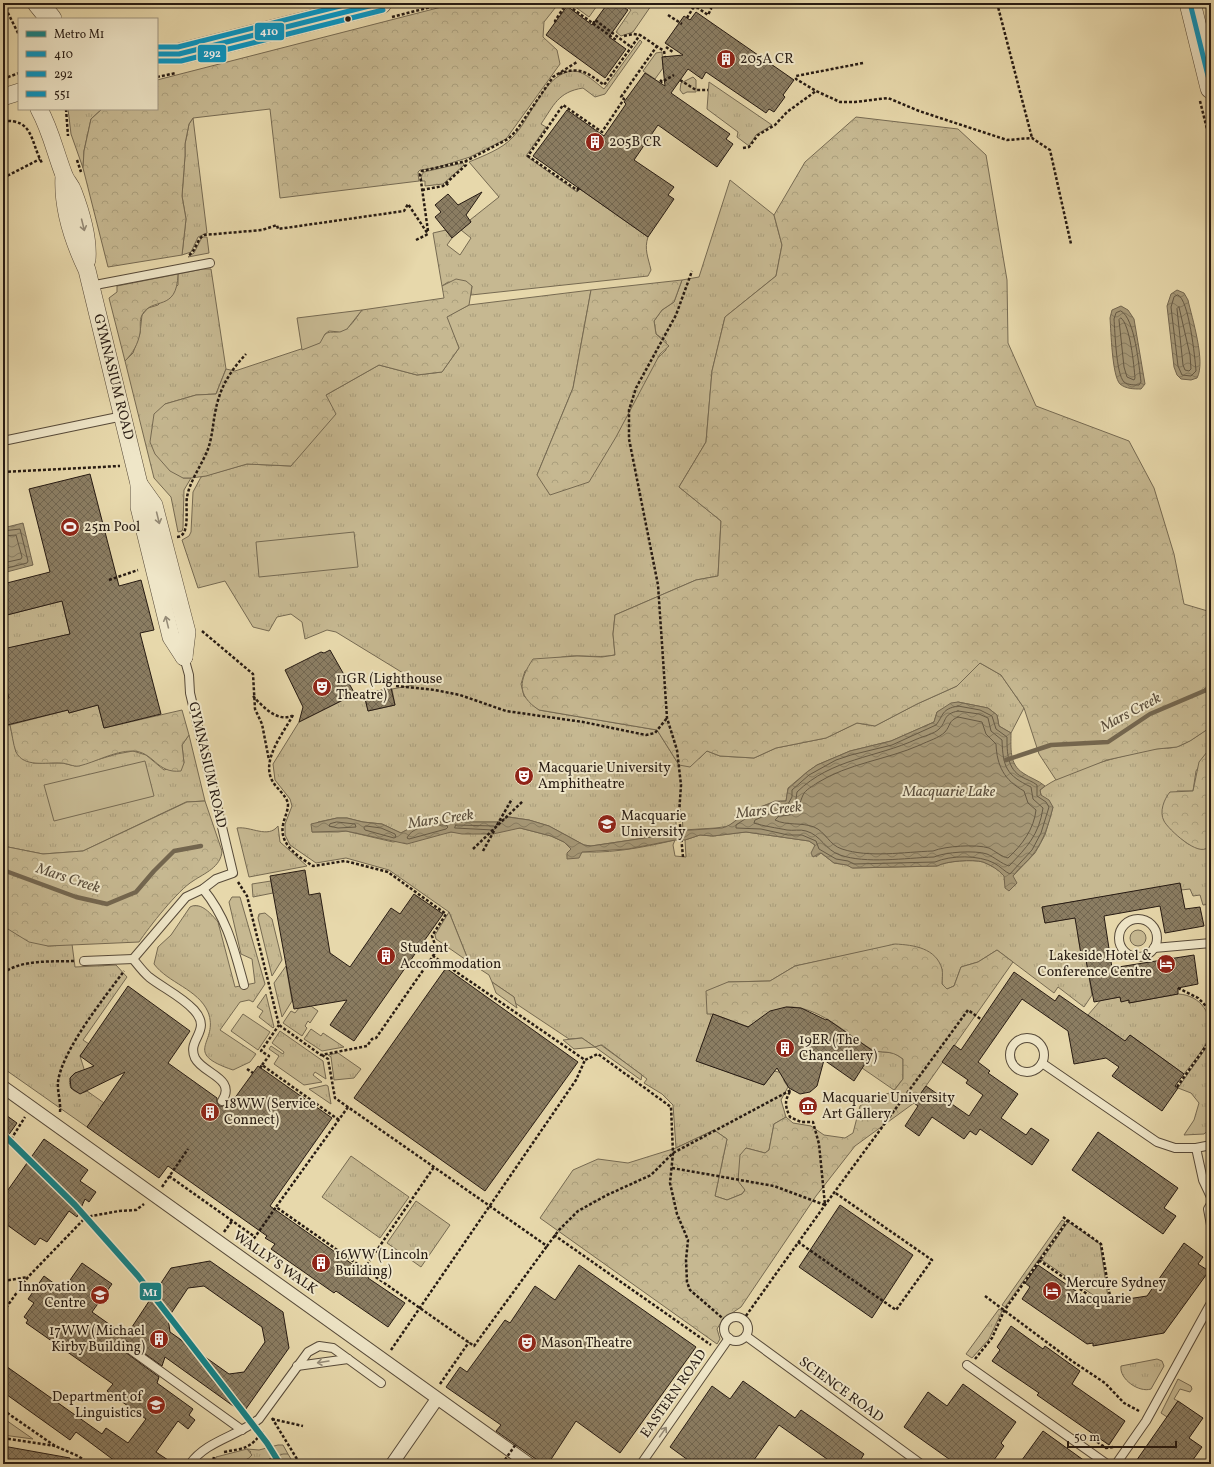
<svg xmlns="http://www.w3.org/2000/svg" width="1214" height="1467" font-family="Vollkorn,serif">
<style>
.grass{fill:url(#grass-tufts);stroke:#766a52}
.forest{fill:url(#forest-crowns);stroke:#766a52}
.garden{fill:#c6b891;stroke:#766a52}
.water{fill:url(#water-waves);stroke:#73664f}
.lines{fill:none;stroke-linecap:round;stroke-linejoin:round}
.shore{stroke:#665a45;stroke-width:1}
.stream{stroke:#73664f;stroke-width:4.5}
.building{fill:url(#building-cross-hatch);stroke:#271b13;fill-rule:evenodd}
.service-casing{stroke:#574a39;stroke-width:10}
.pedestrian-casing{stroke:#574a39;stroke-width:14}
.minor-casing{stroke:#574a39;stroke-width:18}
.tertiary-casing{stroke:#574a39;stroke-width:22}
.path{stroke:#271b13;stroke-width:2.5;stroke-dasharray:3 2;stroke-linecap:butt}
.service{stroke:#efe6c8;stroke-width:8}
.pedestrian{stroke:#efe6c8;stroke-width:12}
.minor{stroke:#efe6c8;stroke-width:17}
.tertiary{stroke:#efe6c8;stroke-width:21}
.path-bridge{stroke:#271b13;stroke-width:2.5;stroke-dasharray:3 2;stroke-linecap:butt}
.bus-1-casing{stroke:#efe6c8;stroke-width:8}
.bus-2-casing{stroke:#efe6c8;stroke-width:8}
.bus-3-casing{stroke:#efe6c8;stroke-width:8}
.bus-1{stroke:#0896c3;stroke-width:5}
.bus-2{stroke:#0896c3;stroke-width:5}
.bus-3{stroke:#0896c3;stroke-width:5}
.metro-1-casing{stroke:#efe6c8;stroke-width:9}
.metro-1{stroke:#168388;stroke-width:6}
.oneway{stroke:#958b77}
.bus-dot{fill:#271b13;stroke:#efe6c8;stroke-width:1.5}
.labels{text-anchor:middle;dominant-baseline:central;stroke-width:4;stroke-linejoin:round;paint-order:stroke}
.poi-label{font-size:14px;fill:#271b13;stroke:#efe6c8;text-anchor:start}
.street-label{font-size:14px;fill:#271b13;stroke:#efe6c8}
.water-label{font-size:15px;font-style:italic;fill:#5a4d3b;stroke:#efe6c8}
.line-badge{stroke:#efe6c8;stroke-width:1.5}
.badge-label{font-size:11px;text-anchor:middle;font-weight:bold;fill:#fff}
</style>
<defs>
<pattern id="grass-tufts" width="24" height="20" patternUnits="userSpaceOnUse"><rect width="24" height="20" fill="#c6b891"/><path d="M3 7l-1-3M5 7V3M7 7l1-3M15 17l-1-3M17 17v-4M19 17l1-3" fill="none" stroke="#aa9e7c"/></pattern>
<pattern id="forest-crowns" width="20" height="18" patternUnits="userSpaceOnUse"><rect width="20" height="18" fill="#c6b891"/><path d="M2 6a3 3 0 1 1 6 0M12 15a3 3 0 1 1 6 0" fill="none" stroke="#aa9e7c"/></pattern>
<pattern id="water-waves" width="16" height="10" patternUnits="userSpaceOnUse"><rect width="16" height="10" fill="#a69877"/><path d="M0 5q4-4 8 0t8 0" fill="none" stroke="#877b60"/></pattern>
<pattern id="building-cross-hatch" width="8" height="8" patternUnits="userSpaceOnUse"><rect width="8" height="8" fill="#8b7d62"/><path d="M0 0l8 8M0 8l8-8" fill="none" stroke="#726650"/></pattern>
</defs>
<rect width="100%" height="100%" fill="#e7d8ab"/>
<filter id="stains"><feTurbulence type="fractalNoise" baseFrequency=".005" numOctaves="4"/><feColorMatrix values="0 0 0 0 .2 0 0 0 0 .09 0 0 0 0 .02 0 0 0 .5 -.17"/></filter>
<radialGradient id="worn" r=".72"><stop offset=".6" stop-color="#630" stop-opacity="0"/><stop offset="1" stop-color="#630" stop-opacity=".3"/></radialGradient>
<g class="grass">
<path d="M 640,40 L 642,42 L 605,94 L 595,97 L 583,88 C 558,92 554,105 541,124 L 546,127 L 526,156 L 577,192 L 580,189 L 648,237 C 644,249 648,257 651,270 L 648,276 L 471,295 L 472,286 L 448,282 L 442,286 L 433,233 L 446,230 L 452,238 L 447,245 L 460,255 L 471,238 L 461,230 L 471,222 L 470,220 L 499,197 L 469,162 C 483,156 502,149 512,138 C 531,120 545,70 575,71 C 585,72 596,83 604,89 Z"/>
<polygon points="693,77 696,80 696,92 687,92 683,94 680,90 681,83"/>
<polygon points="709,82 772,125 756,135 749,146 737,137 738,132 707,109"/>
<polygon points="68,109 102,109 91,119 84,151 83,168 71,134"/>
<polygon points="193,118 207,233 198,237 191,252 182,255 186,219 182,196 185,156 185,144 189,124"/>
<polygon points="463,163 464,165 443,184 425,186 425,181 422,181 421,176 424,172"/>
<path d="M 730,180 L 774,215 L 782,245 L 776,276 L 725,317 L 712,371 L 706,442 L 679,487 L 721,521 L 718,576 L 696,580 L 615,615 L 613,634 L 615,655 C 596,659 576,653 558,658 C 547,661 536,667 525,671 L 521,684 L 524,696 L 539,710 L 657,730 L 679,765 L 700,758 L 707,751 L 720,756 L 754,758 L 776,748 L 826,738 L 857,723 L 875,726 L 917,704 L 957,686 L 980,663 L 1001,675 L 1024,708 L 1011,733 L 999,726 L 997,715 L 988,708 L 958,702 L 937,712 L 934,722 L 891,741 L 850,751 L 817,765 L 807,772 L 788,788 L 786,801 L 775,801 L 743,815 L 729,826 L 716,828 L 683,830 L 682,814 L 676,814 L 676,831 L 672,834 L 591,846 L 584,845 L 549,826 L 529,820 L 509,817 L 497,822 L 430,822 L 414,826 L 401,833 L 382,824 L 363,822 L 347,818 L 337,818 L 318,822 L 312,832 L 338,832 L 346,831 L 393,842 L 451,832 L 475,833 L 520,828 L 551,836 L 564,842 L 571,849 L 570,851 C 605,855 641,848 675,840 L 673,845 L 675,856 L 686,857 L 685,840 L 700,835 L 713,836 L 746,832 L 809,841 L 815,845 L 816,857 L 821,853 L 834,863 L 847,865 L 853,868 L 937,866 C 946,861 973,859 983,862 C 991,865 999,870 1005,876 L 1004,880 L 1013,876 L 1035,853 L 1045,835 L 1053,807 L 1041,795 L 1040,790 C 1066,769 1121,756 1154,749 C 1162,748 1171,749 1179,746 C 1190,742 1200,734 1210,727 L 1211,747 L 1196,771 L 1193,791 L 1177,791 L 1176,834 L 1188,844 L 1209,845 L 1209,837 L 1211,829 L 1211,904 L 1203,905 L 1200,895 L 1193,896 L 1190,889 L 1181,890 L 1180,884 L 1042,907 L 1045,923 L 1091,915 L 1078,936 L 1082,960 L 1086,960 L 1092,995 L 1084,1007 L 1058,987 L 1054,993 L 997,950 L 978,962 L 961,967 L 954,986 L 947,989 L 942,984 L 942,969 L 895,945 L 795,966 L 770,981 L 728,982 L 713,1014 L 697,1061 L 764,1085 L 774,1071 L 783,1073 L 784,1081 L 788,1087 L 781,1100 L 786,1117 L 774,1124 L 769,1150 L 765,1153 L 746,1148 L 745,1190 L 742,1194 L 727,1200 L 715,1196 L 727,1139 L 714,1130 L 676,1148 L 673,1105 L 662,1094 L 644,1083 L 647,1079 L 602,1045 L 595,1047 L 582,1038 L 569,1039 L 515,1003 L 514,997 L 492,982 L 489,975 L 469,962 L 449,912 L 389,870 L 346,858 L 316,863 L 290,845 L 285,835 L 285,824 L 292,806 L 290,799 L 275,780 L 273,764 L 299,722 L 355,694 L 364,694 L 368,711 L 395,705 L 392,689 L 414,685 L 403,673 L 336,632 L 327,630 L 305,639 L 302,622 L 291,614 L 277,617 L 269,631 L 253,627 L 225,581 L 198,588 L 182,540 L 189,536 L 191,532 L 193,492 L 201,477 L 247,464 L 291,466 L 326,395 L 379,365 L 417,375 L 442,372 L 459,348 L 446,317 L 469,305 L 591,290 L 573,388 L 537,475 L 666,350 L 666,341 L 656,334 L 654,321 L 662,310 L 674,302 L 682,280 L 699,277 Z"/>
<polygon points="203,269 211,269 226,369 216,394 196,395 165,404 183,478 191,478 184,490 183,528 182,531 178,532 171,497 154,478 125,361 133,353 140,333 142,315 148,308 158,305 178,285 178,274"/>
<polygon points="62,601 70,634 5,649 3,640 3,616"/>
<polygon points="10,725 16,752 33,763 62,763 76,766 117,754 133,751 146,755 164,770 184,763 182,745 189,735 205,801 186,802 83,851 43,854 3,846 3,726"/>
<path d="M 278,826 L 280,842 L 307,866 L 249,877 L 237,828 C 251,826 268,839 278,826 Z"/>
<polygon points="271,881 273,893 253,897 252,884"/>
<path d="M 232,897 L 240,897 L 265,984 L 253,1002 L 249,1000 L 240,1002 L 220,1030 L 256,1054 L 250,1062 L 233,1070 C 180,1052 220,1043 208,1012 C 198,989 168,983 154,964 L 158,947 L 171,935 L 190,907 C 201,901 212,915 218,922 L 235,987 L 255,983 L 252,959 L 241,954 L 229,902 Z"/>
<polygon points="265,913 272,919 282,960 272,976 258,918 259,914"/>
<path d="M 3,926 L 48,946 L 72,944 L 75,967 L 116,965 L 127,977 L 83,1040 L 89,1044 L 80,1056 L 85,1072 L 75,1073 C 62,1082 74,1098 87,1091 L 104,1103 L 87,1127 L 3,1068 Z"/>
<polygon points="286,966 292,1001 282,1017 274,983"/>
<polygon points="266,994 274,1027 273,1028 259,1017 263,1011 257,1007"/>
<path d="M 1178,994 C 1201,995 1214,1015 1209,1037 C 1204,1050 1192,1063 1184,1074 L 1130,1035 L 1121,1047 L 1115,1034 L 1088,1015 L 1101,1000 L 1120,997 L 1121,1001 L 1129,1000 L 1129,1003 Z"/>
<polygon points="311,1006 318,1011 310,1023 308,1021 305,1026 307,1028 302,1036 283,1023 291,1011 295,1013 299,1008"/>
<polygon points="311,1029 321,1036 323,1033 344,1047 322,1051 304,1039"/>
<polygon points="280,1031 323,1061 326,1079 315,1072 313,1075 322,1082 304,1085 274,1064 279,1056 269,1049 271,1046 283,1054 284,1052 272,1043"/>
<polygon points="1211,1041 1211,1128 1204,1134 1184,1135 1194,1120 1199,1103 1191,1093 1178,1088"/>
<polygon points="873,1051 894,1053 903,1059 903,1079 894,1090 862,1068"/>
<polygon points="338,1053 361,1069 354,1078 334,1080 331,1057 328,1055"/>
<polygon points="326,1085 328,1086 331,1104 309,1089"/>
<polygon points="351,1156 409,1197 380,1238 322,1197"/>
<polygon points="416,1201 450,1225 421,1267 387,1243"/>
<polygon points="1062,1220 1065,1222 1005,1307 1002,1305"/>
<polygon points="1068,1222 1100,1244 1108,1297 1099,1299 1042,1260"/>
<polygon points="999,1309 1002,1311 989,1339 972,1358 966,1354"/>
<path d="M 1157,1359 L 1162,1361 L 1164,1366 L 1151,1389 C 1139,1393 1119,1379 1121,1366 Z"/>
<polygon points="278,1445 283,1445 288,1454 269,1459 264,1464 232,1464 251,1452 247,1449 259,1450"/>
</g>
<g class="forest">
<polygon points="457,3 559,3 544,22 543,37 557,50 560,64 506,139 470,157 435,168 420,170 418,172 419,181 280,198 270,109 193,118 189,124 185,144 185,156 182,196 186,219 182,255 108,267 83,168 84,151 91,119 102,109 157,109 157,80"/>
<polygon points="570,3 599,3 589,17"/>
<polygon points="621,3 653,3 633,32 621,36 616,32 631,10"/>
<path d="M 856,117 L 958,129 L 986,155 L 1007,280 L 1008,343 L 1036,406 L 1129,441 L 1154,488 L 1174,554 L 1184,604 L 1211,612 L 1211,683 L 1203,690 L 1211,697 L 1211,727 L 1190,741 L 1177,747 L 1157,749 L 1107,760 L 1056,780 L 1039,754 L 1024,708 L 1001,675 L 980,663 L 957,686 L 917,704 L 875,726 L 857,723 L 826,738 L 776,748 L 754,758 L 720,756 L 707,751 L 690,767 L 679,765 L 657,730 L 539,710 C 516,695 519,680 533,659 L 577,656 L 602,657 L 615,655 L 613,634 L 615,615 L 696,580 L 718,576 L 721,521 L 679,487 L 706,442 L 712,371 L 725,317 L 776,276 L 782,245 L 774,215 L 805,162 Z"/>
<path d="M 178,274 C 177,313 152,296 142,315 C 139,321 141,327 140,333 C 138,344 133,353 125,361 L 109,298 L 117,292 L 117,286 Z"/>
<path d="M 456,279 L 466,281 L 472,286 L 469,305 L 447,317 L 459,348 L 442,372 L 417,375 L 379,365 L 326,395 L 336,414 L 291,466 L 247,464 L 206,476 L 191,478 L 183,478 L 170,471 L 155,454 L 150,442 L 154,414 L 165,404 L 196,395 L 216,394 L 226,369 L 235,371 L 319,343 C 328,325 332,337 345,329 C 352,326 357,316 362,310 L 444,298 L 442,286 Z"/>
<polygon points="682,280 674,302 662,310 654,321 656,334 669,346 660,354 616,437 589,482 550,495 537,475 573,388 591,290"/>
<path d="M 98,705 L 104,728 L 182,710 L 189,735 L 182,745 L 184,763 L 181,771 C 156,774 154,751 132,751 C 114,751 96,762 79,766 C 73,767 67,763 61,763 C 46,762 24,768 16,752 C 13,744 12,733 10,725 L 68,710 L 69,713 Z"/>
<path d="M 1211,747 L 1211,829 C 1210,834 1211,843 1208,847 C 1199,858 1168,829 1164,821 C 1159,812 1164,799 1170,792 L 1193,791 L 1199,762 Z"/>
<path d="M 205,801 L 222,851 C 221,867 205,873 193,881 C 178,890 149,927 139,942 L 48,946 L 29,942 L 3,926 L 3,846 L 43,854 L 83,851 L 187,802 Z"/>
<path d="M 895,944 C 914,945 936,948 942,969 C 943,973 942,980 942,984 L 947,989 L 954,986 L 961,967 L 978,962 L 997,950 L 1013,962 L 914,1103 L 855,1146 L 816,1196 L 741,1307 L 723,1319 L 717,1329 L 720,1339 L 717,1344 L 540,1218 L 573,1170 L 598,1159 L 628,1163 L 676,1148 L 714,1130 L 727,1139 L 715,1196 L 727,1200 L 742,1194 L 745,1190 L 738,1181 L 740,1155 L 746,1148 L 765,1153 L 769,1150 L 774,1124 L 786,1117 L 793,1123 L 811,1126 L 824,1135 L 845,1138 L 853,1133 L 860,1106 L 871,1098 L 893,1092 L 903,1079 L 903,1059 C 889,1048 882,1055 871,1049 C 846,1034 818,1005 786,1007 L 782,1039 L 713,1014 L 707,1014 L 706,991 L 728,982 L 770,981 L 795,966 Z"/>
</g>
<g class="garden">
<polygon points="662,52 663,68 655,79 643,71 656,53"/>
<polygon points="202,237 207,237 209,253 188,257 194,253"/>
<polygon points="362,310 347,329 340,332 329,331 325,334 320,343 302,350 297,318"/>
<polygon points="354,532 358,567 259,577 256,542"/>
<polygon points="145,761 154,796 54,821 44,785"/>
<polygon points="449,912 469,962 436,939 435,935"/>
<circle cx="1138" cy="938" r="8"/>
<polygon points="492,982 514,997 517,1008 496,993"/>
<polygon points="243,1014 270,1032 258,1050 231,1031"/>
<polygon points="582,1038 595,1047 601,1045 642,1075 641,1080 595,1047 574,1049 563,1040"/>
<polygon points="1178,1379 1191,1386 1192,1389 1190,1392 1180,1389 1174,1399 1178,1401 1167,1417 1161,1413"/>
<polygon points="3,1418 33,1439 3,1435"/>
<path d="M 247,1449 L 252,1455 C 244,1465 226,1464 214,1464 L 216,1457 Z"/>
<polygon points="283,1454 288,1454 294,1464 264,1464 269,1459"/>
</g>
<g class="water">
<path d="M 1177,290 L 1184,293 L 1188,300 C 1192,318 1206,362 1197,378 L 1191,380 L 1181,379 L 1177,375 L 1174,367 L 1167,306 L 1171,294 Z"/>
<path d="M 1121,306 L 1128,310 L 1134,319 L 1145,384 L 1141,389 C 1134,389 1126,389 1120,384 C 1112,376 1111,331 1110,318 L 1112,310 Z"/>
<polygon points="23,523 33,565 3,573 3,528"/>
<path d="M 958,702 L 988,708 L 997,715 L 999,726 L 1011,733 C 1011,748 1009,764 1023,773 C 1030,778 1038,780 1045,786 L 1040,790 L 1041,795 L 1049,800 L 1053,807 C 1049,823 1044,840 1034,853 C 1028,862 1019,867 1013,876 L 1017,883 L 1009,891 L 1005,888 L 1004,876 C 999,870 991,865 983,862 C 973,859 946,861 937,866 L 852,868 L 847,865 L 834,863 L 821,853 L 813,857 L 811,853 L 815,845 L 809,841 L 746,832 L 713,836 L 700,835 L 685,840 L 675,840 L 628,849 L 582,852 L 579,858 L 567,859 L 567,853 L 571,849 L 564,842 L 551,836 L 520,828 L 493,834 L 462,834 L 451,832 L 407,844 L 346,831 L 312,832 L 311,824 L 337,818 L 347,818 L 363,822 L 382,824 L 401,833 L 414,826 L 430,822 L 497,822 L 508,817 L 529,820 L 549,826 L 584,845 L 591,846 L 672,834 L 676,831 L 722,828 C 730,826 735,821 741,816 C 753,809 772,801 786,801 L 788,789 L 807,772 L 817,765 L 850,751 L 891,741 L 934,722 L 937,712 L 951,703 Z"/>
</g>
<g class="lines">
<g class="shore">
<path d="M 1178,295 C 1189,299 1195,358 1196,371 L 1191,376 L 1182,375 L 1178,366 L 1171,307 L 1174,297 Z"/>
<polygon points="1179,307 1190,355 1191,369 1189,371 1185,370 1183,365 1177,309"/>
<path d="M 1121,311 C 1135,318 1139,367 1141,382 L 1139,385 C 1134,385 1128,385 1124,382 C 1116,374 1115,331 1114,319 L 1116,313 Z"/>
<path d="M 1121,318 C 1130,324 1134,366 1135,378 L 1134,380 L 1127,377 L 1124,367 L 1119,320 Z"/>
<polyline points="3,531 20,529 28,561 27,563 3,569"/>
<polyline points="3,536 16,535 22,557 21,559 3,563"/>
<path d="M 958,706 L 980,710 L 992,716 L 996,729 L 1007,737 C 1007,752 1007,769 1022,777 C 1027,780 1032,781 1037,785 L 1037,796 L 1046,802 L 1049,807 L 1041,833 L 1032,850 L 1010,874 C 1005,872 1000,866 994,863 C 979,855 951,855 935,862 L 854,864 L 848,861 L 836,859 L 819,849 L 816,841 L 802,835 L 788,835 L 761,829 L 736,828 L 736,825 L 745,819 L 776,805 L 788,804 L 792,797 L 792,790 L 809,775 L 836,760 L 851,755 L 892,745 L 936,725 C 944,715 941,709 958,706 Z"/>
<path d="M 958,711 L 979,714 L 988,718 L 991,731 L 1002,740 C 1003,767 1006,775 1031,787 L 1033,799 L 1043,808 C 1039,835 1027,847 1009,866 C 1002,864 994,857 987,854 C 975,850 945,852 934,857 C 905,858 866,864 840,855 C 825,850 821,835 806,831 C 800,829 793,831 787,830 C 777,828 763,826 754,823 L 755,820 L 778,810 L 791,808 L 796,799 L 797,792 C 832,758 876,758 917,739 C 924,736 934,734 939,729 C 947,722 942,714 958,711 Z"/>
<path d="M 958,717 L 982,722 L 986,734 L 996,744 C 997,766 1004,780 1024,791 L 1028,803 L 1036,810 C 1034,829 1022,845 1008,858 C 1002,857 995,851 989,848 C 976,844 945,846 933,851 C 904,852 869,858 842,849 C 829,845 826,832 814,827 C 801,822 787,826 775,820 L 779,816 C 801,815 796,811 803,795 C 805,790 813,786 817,783 C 849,763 886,760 920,745 C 928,741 939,738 945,732 C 951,725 948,721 958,717 Z"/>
<polygon points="337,822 355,824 356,827 338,828 329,826 330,824"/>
<path d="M 446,825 L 448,827 L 446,829 L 409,839 L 407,838 C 413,825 434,825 446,825 Z"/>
<polygon points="456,825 494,826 496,828 493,830 455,828"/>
<polygon points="366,826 381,828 395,834 396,837 394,838 365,830 364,828"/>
</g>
<g class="stream">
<polyline points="1006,760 1051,745 1108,742 1150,714 1211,688"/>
<polyline points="3,870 76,897 107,904 136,892 154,871 174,851 201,846"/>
</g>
</g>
<g class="building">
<polygon points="608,3 618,3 628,10 609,37 626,49 605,78 546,35 567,6 592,25"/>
<polygon points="696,12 794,80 783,95 785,97 774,112 769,109 766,113 706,72 702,79 688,69 671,93 730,134 726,139 733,144 717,167 658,125 634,160 674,187 668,195 674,199 648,237 533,156 567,110 604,136 626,104 624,102 645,73 665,86 662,57 683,55 665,43 684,16 690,20"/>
<polygon points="482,192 466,215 471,222 452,238 435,217 441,212 435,205 448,194 458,205"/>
<polygon points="90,474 119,586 141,580 154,630 140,633 161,714 104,728 98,705 69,713 68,710 3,726 3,700 9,698 3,676 3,649 70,634 62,601 3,616 3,584 50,572 29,489"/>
<polygon points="330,650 355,694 299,722 303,707 285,670 321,652 324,653"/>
<polygon points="391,688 395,705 368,711 364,694"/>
<polygon points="305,870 309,895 320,893 330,953 350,967 391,908 400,914 414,894 443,914 354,1041 330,1025 347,1000 294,1009 270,876"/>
<polygon points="1180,883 1185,909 1200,907 1204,926 1165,933 1160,906 1104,916 1112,968 1194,955 1198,984 1178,988 1178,994 1129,1003 1129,1000 1121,1002 1120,997 1094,1002 1086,960 1082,960 1075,918 1045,923 1042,907"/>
<polygon points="446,968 578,1062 485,1191 354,1098"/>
<polygon points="1014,972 1055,1001 1059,995 1125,1041 1130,1035 1184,1074 1175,1086 1178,1088 1162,1111 1112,1076 1119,1067 1106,1058 1074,1064 1068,1031 1022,999 978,1062 990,1071 988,1073 1018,1094 1001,1118 1026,1135 1031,1128 1049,1140 1032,1165 980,1129 976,1135 970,1131 964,1139 932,1117 919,1136 905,1126 918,1106 914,1103 926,1086 969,1116 983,1095 966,1083 968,1080 942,1062 954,1045 961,1050"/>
<polygon points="128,986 190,1031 168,1063 217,1098 217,1102 219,1106 223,1106 226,1104 229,1106 258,1066 332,1118 270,1206 369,1276 368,1278 405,1303 388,1327 336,1291 334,1293 271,1249 275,1244 265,1238 267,1236 168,1166 159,1178 87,1127 125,1072 80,1094 71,1088 70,1078 75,1073 94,1066 80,1056"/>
<polygon points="786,1007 801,1008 826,1020 827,1019 873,1051 854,1081 824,1060 817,1086 810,1092 800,1094 789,1088 777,1068 764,1085 696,1061 713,1014 748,1027 770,1011"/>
<polygon points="3,1113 17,1123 3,1143"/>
<polygon points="1098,1132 1178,1188 1164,1208 1176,1216 1163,1234 1072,1170"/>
<polygon points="44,1139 88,1170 80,1181 96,1192 89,1202 85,1199 77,1217 69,1211 47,1242 40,1238 35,1245 3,1222 3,1197"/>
<polygon points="840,1205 913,1255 872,1318 799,1267"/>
<polygon points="1184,1243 1203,1257 1198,1264 1209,1271 1164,1333 1093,1346 1093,1343 1087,1344 1022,1299 1030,1287 1025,1283 1038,1265 1095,1304 1147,1296"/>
<path d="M 210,1261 L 283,1312 L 289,1348 L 243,1413 L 165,1357 L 162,1366 L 127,1341 L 120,1342 L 119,1345 L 121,1349 L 159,1377 L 157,1383 L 193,1409 L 189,1415 L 195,1420 L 188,1429 L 178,1421 L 156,1452 L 174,1464 L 136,1464 L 130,1460 L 127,1464 L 119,1464 L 76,1432 L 70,1440 L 3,1392 L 3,1364 L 102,1434 L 106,1428 L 128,1443 L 146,1419 L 107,1391 L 113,1384 L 26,1323 L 28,1320 L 24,1317 L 34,1303 L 28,1299 L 44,1276 L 63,1290 L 82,1263 L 112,1284 L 92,1312 L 126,1336 L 171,1268 ZM 204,1286 L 262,1327 L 265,1342 L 244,1372 L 229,1374 L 170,1332 L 168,1318 L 188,1288 Z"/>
<polygon points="579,1265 696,1347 620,1453 576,1421 548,1464 543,1464 496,1431 501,1425 446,1387 460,1367 467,1372 505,1320 510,1323 535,1286 555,1300"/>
<polygon points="1011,1326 1043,1349 1045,1346 1080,1371 1072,1384 1125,1421 1109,1445 1037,1395 1039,1393 992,1361 1000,1350 997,1347"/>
<polygon points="743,1381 795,1418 801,1410 864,1454 858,1464 834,1464 779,1425 751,1464 684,1464 688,1460 670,1447 712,1386 730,1399"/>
<polygon points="963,1384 1016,1422 1001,1443 1004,1446 991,1464 956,1464 904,1427 928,1392 947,1406"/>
<polygon points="1178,1401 1203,1418 1189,1438 1202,1447 1190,1464 1134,1464"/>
<polygon points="1043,1431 1089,1464 1019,1464"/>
<polygon points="3,1446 70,1458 70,1464 3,1464"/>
</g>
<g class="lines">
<defs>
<g id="service">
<polyline points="90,286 210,263"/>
<polyline points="3,441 123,416"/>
<path d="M 184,657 L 189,675 L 190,693 L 233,873 L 216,879 L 203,889 L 186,897 L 133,959 C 138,965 143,972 149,977 C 163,988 181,996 194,1010 C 213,1031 186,1039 195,1058 C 203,1074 237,1078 222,1101"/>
<path d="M 203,889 C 227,918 234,949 244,985"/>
<circle cx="1138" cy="938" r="19"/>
<polyline points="1154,948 1211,943"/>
<polyline points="84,961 133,959"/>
<circle cx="1027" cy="1055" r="17"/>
<polyline points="1042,1063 1157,1142 1175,1148 1196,1148"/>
<polyline points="1211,1145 1196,1148 1203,1180 1211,1197"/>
<polyline points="1211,1204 1208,1209 1211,1225"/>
<circle cx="736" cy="1329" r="12"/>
<polyline points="746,1336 921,1464"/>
<polyline points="124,1345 242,1430"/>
<polyline points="967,1365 1107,1464"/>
<polyline points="297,1366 348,1359"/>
<path d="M 190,1464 C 206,1441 238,1436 259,1419 L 308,1352 L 319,1346 L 333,1348 L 381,1383"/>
<polyline points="641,1464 729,1338"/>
<polyline points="1116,1464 1146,1421 1211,1303"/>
</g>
<g id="pedestrian">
<polyline points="3,1087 529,1464"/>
<polyline points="392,1464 437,1399"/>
</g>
<g id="minor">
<polyline points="3,97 19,92"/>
<path d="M 39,109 C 51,131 55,152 64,175 C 66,181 71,185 73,191 C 81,212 89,238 87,260"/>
<path d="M 64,176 C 62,208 73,241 87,270 L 139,484 L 139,507 L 171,637 L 184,657"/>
<polyline points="139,484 154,505 187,632 184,657"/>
</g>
<g id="tertiary">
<polyline points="38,3 51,19"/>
<polyline points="1190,3 1211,88"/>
<polyline points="157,54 179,54 381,3"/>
</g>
</defs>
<use href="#service" class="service-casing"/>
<use href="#pedestrian" class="pedestrian-casing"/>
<use href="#minor" class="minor-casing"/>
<use href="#tertiary" class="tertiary-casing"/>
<g class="path">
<polyline points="5,3 8,13 19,35"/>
<polyline points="997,3 1032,138"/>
<polyline points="668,15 682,24"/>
<polyline points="392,17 447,3"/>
<polyline points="687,18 693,8 698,8 708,15 711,9 711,3"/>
<polyline points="556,22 555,21 566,4 616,40"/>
<polyline points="593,24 595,20 631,47"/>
<polyline points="624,36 633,34 640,35"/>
<polyline points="666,47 674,53"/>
<polyline points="863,63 796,76 796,79 816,91 840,102 855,102 888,98 919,111 1007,140 1032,138 1050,150 1071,244"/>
<path d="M 559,74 C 580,66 586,72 604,85 L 640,35 L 664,51 L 665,57"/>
<polyline points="157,77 176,73"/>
<polyline points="3,79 19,73"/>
<polyline points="660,80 662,82 674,75"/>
<polyline points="680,80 696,90 708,90"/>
<polyline points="1200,101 1211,145"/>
<polyline points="66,109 68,136"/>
<path d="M 3,121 C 34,119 30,141 42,163"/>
<polyline points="743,148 749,147 758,135 775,125 787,112 816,91"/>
<polyline points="77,160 81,172"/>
<polyline points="3,178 40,159"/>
<polyline points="446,183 449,186"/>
<polyline points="579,188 577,190 528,156 563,105 602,132 624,99 621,97 657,46"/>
<polyline points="422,190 443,186 466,165 466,161"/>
<polyline points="428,231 420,174 422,171 466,161 508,139 516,131 553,77 577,62"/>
<polyline points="416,240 428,234"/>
<path d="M 189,255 C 196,251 196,240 204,235 L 262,230 L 277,225 L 278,229 L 404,211 L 408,204 L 428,234"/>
<polyline points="3,472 120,466"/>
<path d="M 177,537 C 191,536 185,508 187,497 C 190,480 202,465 208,449 C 213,435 213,419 217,404 C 222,384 232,369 246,354"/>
<polyline points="109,580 138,570"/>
<polyline points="202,631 253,674 255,709 262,724 269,760"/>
<polyline points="396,686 435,690 460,695 506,711 583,722 646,735 655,733 667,718"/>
<path d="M 253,696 C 263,707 277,722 292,716"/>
<path d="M 293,715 C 283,734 260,761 273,782 C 277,789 287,796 288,804 C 288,812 284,818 283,825 C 279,845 299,857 313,866 L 345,861 L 388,872 L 446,914 L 432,936 L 437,950 L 433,956"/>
<polyline points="497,825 512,799"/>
<polyline points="473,849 523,801"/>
<polyline points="483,851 494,831"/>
<polyline points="683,857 679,814 681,785 677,750 667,718 658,585 629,439 629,410 636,388 676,315 692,271"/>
<polyline points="238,882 247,896 279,1025 321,1055 367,1046 372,1039 376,1038 433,956 585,1060 598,1054 671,1107 673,1153 670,1183 677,1214 688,1240 686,1260 687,1282 690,1290 727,1322"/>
<path d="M 3,973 C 23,959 51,962 74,961"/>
<polyline points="1178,988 1198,998 1211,1011"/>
<polyline points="322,1055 328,1059 335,1098 547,1246 559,1230 578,1211 607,1195 651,1175 673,1153 791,1090"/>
<polyline points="262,1065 269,1056 261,1051 279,1025"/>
<polyline points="260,1068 262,1065 339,1120"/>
<polyline points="247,1069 253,1073"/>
<polyline points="1177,1087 1211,1039"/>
<polyline points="348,1107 276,1207 474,1346 547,1246"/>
<path d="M 60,1112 C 61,1102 57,1090 58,1082 C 62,1050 105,997 124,971"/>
<polyline points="3,1152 25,1117"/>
<path d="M 672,1168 L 774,1186 L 825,1205 L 819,1144 L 813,1122 L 801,1122 L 790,1117 C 785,1106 784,1101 791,1090"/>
<polyline points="169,1176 255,1237"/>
<polyline points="162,1187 188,1149"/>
<polyline points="1063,1217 1101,1244 1111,1302"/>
<polyline points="224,1232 232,1221"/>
<polyline points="554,1235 711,1345"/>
<polyline points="798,1242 896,1310 932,1260 834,1192"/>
<polyline points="248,1247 276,1207"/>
<polyline points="1039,1260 1097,1301 1111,1299"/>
<polyline points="364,1269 434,1167"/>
<polyline points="3,1281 28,1277"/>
<polyline points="985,1296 1072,1361 1105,1383 1124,1403 1139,1411"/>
<polyline points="3,1312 28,1277 86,1217 119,1211 136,1210 144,1204"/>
<polyline points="743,1320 825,1205 968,1010 982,1020"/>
<polyline points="391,1350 576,1080 585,1060"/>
<polyline points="975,1359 992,1338 1004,1311 1068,1220"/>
<polyline points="440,1384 469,1342"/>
<polyline points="3,1410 55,1446 78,1456 90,1464"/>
<polyline points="272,1418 300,1464"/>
<polyline points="272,1419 303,1426"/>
<polyline points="3,1438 55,1446"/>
<polyline points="1093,1439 1106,1448 1114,1447"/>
<path d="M 224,1452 C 245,1448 250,1449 263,1431"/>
<polyline points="212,1464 214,1457"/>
</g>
<use href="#service" class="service"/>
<use href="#pedestrian" class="pedestrian"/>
<use href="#minor" class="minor"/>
<use href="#tertiary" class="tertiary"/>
<polyline class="path-bridge" points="502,1464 516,1444"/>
<defs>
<g id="bus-1">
<polyline points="1190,3 1211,88"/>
<polyline points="157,54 179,54 381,3"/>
</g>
<polyline id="bus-2" points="157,61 181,61 383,10"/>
<polyline id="bus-3" points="157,47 178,47 352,3"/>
</defs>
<use href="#bus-1" class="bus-1-casing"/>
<use href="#bus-2" class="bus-2-casing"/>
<use href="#bus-3" class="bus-3-casing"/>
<use href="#bus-1" class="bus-1"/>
<use href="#bus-2" class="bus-2"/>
<use href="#bus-3" class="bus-3"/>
<defs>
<polyline id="metro-1" points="3,1134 75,1205 138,1276 267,1443 280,1464"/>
</defs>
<use href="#metro-1" class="metro-1-casing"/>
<use href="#metro-1" class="metro-1"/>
</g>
<defs><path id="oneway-shaft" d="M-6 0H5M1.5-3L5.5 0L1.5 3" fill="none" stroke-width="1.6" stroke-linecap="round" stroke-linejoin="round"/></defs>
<g class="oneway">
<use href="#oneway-shaft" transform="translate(83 225) rotate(76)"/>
<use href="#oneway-shaft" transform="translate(158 518) rotate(76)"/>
<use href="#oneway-shaft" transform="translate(167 622) rotate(-104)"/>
<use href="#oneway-shaft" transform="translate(323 1362) rotate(171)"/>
<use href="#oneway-shaft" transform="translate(663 1432) rotate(-55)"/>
</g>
<defs>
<symbol id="building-disc" viewBox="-11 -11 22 22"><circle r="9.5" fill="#8f2418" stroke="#efe6c8"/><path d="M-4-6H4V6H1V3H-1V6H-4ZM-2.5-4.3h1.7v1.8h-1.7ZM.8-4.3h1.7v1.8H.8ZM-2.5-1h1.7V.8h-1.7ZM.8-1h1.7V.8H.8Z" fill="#fff"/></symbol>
<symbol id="stadium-disc" viewBox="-11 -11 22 22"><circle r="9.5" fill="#8f2418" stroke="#efe6c8"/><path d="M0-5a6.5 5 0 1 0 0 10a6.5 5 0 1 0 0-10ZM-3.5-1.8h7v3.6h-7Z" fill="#fff"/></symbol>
<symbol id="theatre-disc" viewBox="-11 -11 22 22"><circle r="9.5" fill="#8f2418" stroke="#efe6c8"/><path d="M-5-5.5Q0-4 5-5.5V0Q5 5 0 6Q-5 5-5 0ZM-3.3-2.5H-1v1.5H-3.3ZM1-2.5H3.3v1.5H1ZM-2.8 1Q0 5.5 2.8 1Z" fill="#fff"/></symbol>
<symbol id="university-disc" viewBox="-11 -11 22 22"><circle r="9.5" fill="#8f2418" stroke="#efe6c8"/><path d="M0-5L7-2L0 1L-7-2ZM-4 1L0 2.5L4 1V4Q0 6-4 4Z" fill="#fff"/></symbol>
<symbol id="hotel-disc" viewBox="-11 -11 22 22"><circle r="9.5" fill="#8f2418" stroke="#efe6c8"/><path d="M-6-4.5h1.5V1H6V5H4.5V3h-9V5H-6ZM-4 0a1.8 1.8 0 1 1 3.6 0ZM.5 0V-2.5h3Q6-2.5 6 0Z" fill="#fff"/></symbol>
<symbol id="museum-disc" viewBox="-11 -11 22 22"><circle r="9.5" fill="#8f2418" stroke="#efe6c8"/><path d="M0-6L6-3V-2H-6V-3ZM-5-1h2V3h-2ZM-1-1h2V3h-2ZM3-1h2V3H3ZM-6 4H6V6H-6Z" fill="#fff"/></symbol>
<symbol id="school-disc" viewBox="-11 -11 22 22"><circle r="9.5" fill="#8f2418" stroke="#efe6c8"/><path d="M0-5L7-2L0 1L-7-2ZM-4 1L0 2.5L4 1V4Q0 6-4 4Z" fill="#fff"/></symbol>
</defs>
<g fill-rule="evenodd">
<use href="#building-disc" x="715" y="48" width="22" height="22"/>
<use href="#building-disc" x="584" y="131" width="22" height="22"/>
<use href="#stadium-disc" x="59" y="516" width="22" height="22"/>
<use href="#theatre-disc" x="311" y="676" width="22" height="22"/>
<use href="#theatre-disc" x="513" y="765" width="22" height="22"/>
<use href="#university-disc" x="596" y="813" width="22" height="22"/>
<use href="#building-disc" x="375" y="945" width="22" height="22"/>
<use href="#hotel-disc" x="1155" y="953" width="22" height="22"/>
<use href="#building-disc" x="774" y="1037" width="22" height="22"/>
<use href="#museum-disc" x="797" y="1095" width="22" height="22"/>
<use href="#building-disc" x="199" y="1101" width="22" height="22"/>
<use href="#building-disc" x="310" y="1252" width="22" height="22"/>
<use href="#hotel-disc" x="1041" y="1280" width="22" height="22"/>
<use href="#school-disc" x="89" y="1284" width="22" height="22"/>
<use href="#building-disc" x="148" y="1328" width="22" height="22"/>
<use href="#theatre-disc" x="516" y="1332" width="22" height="22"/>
<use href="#school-disc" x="145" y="1394" width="22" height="22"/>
</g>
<circle class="bus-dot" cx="348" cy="19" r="3.5"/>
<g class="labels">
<g class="poi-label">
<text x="740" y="59">205A CR</text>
<text x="609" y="142">205B CR</text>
<text x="84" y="527">25m Pool</text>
<text x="336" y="679">11GR (Lighthouse<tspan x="336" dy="16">Theatre)</tspan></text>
<text x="538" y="768">Macquarie University<tspan x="538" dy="16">Amphitheatre</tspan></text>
<text x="621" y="816">Macquarie<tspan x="621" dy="16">University</tspan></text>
<text x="400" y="948">Student<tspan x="400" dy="16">Accommodation</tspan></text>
<text x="1152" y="956" text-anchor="end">Lakeside Hotel &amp;<tspan x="1152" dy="16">Conference Centre</tspan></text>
<text x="799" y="1040">19ER (The<tspan x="799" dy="16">Chancellery)</tspan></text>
<text x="822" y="1098">Macquarie University<tspan x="822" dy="16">Art Gallery</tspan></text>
<text x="224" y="1104">18WW (Service<tspan x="224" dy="16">Connect)</tspan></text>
<text x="335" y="1255">16WW (Lincoln<tspan x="335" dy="16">Building)</tspan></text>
<text x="1066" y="1283">Mercure Sydney<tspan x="1066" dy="16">Macquarie</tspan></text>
<text x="86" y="1287" text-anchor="end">Innovation<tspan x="86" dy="16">Centre</tspan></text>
<text x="145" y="1331" text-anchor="end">17WW (Michael<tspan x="145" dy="16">Kirby Building)</tspan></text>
<text x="541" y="1343">Mason Theatre</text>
<text x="142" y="1397" text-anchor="end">Department of<tspan x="142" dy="16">Linguistics</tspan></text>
</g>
<g class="street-label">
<text transform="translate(113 377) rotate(76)">GYMNASIUM ROAD</text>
<text transform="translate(207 765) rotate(77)">GYMNASIUM ROAD</text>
<text transform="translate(275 1263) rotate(35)">WALLY'S WALK</text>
<text transform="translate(841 1390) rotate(36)">SCIENCE ROAD</text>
<text transform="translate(674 1394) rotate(-55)">EASTERN ROAD</text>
</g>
<g class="water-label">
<text transform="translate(1131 713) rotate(-28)">Mars Creek</text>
<text x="949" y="792">Macquarie Lake</text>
<text transform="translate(769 811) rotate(-6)">Mars Creek</text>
<text transform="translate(441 820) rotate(-8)">Mars Creek</text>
<text transform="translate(68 879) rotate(18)">Mars Creek</text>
</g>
</g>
<g class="line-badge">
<rect x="254" y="22" width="31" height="19" rx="4" fill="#0896c3"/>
<rect x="197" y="44" width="30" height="19" rx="4" fill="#0896c3"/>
<rect x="139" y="1282" width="23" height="19" rx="4" fill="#168388"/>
</g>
<g class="badge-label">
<text x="269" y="35">410</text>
<text x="212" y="57">292</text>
<text x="150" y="1296">M1</text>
</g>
<rect width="1214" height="1467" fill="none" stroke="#e7d8ab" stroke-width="16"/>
<rect x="4" y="4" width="1206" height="1459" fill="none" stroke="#271b13" stroke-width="2"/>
<rect x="8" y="8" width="1198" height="1451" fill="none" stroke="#271b13"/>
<rect x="18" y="18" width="140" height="92" fill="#efe6c8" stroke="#9f9580"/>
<rect x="26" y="31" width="20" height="6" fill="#168388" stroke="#9f9580"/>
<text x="54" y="38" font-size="12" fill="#271b13">Metro M1</text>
<rect x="26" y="51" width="20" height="6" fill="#0896c3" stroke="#9f9580"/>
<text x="54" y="58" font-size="12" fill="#271b13">410</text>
<rect x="26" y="71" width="20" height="6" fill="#0896c3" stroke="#9f9580"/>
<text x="54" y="78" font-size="12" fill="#271b13">292</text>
<rect x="26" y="91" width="20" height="6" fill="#0896c3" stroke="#9f9580"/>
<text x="54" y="98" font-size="12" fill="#271b13">551</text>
<path d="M1068 1441v6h108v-6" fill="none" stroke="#271b13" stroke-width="2"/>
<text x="1074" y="1441" font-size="12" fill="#271b13" stroke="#efe6c8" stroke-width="3" paint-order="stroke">50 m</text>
<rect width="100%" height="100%" filter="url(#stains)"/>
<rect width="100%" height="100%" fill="url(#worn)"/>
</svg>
